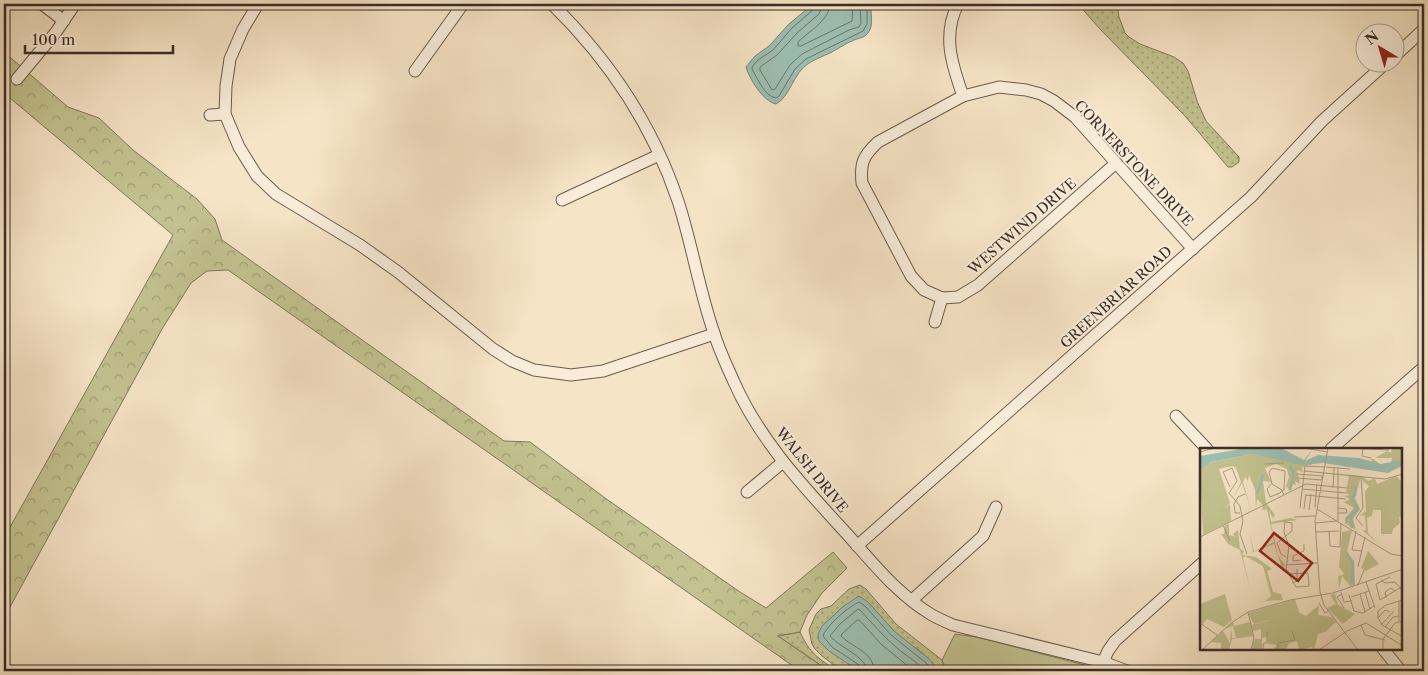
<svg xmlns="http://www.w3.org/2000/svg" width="1428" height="675" font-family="'Libre Caslon Text',serif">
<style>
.grass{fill:url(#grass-dots);stroke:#7f785c}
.forest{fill:url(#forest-crowns);stroke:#7f785c}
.park{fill:#c3c290;stroke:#7f785c}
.water{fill:#9dbfb2;stroke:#76857a}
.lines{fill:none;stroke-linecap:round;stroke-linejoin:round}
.shore{stroke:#6c766c;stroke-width:1}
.minor-casing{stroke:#6a5b4f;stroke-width:13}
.minor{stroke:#f9edda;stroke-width:11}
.labels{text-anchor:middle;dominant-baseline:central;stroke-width:4;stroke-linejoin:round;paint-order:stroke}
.street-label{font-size:14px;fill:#3b2d27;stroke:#f9edda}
.inset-river{fill:none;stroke:#9dbfb2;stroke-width:2.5}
.inset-road{fill:none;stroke:#ab9b86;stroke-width:1}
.view{fill:#8f2418;fill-opacity:0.15;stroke:#8f2418;stroke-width:2.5}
.inset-edge{fill:none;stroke:#3b2d27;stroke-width:2.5}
</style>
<defs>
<pattern id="grass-dots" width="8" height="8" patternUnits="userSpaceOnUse" patternTransform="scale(1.25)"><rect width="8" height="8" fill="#c3c290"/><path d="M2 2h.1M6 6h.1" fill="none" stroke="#a09e76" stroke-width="1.8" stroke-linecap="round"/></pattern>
<pattern id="forest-crowns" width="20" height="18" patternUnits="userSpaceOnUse" patternTransform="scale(1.25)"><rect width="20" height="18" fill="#c3c290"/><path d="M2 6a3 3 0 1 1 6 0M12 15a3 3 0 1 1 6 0" fill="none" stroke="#a09e76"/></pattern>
</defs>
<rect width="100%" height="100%" fill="#f6e4c6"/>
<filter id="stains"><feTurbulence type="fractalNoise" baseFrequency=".004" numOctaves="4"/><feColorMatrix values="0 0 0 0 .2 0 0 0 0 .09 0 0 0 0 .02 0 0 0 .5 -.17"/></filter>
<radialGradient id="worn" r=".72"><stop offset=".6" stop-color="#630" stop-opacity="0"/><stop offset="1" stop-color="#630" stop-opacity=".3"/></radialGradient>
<g class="grass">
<polygon points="1078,4 1117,4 1119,17 1125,33 1129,37 1140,44 1174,57 1183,63 1188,71 1197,101 1206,121 1239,157 1239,162 1232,167 1228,167 1185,116 1099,28"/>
<polygon points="860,585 866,589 896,624 942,660 944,664 943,671 935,671 936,669 919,650 906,642 894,631 868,602 844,606 822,626 850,665 859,671 842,671 822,656 815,649 812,644 809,630 816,614 821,609 831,606 849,589"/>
<path d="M 800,632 C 810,654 819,659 838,671 L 829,671 L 778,636 Z"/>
</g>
<polygon class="forest" points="4,52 68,107 99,118 133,150 197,199 215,219 222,240 504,441 530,442 605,498 740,592 766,608 833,552 847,568 822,593 807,615 800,632 778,636 829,671 800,671 228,270 207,271 191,283 162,329 4,618 4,538 173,235 4,93"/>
<polygon class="park" points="955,634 977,637 1108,671 943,671 944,664 942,660"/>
<g class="water">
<path d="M 813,4 L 872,4 C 869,13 875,24 868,33 C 864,38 859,38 854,40 C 846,43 838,49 830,53 C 823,56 816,59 809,63 C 793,73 790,97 776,104 C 763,101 750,80 746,67 L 755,56 L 769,46 L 789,24 Z"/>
<polygon points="859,596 868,602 894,631 928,658 934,665 935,671 859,671 829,651 819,641 818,634 822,626 844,606"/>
</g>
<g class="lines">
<g class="shore">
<path d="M 816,4 L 814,9 L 792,28 L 773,50 L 758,60 L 752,67 L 752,69 C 758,79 764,96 776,98 L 779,96 L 795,69 L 806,59 L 863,31 L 867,24 L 867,4"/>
<polyline points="822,4 821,9 819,14 797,33 777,55 760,67 760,70 772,90 775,89 790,65 802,54 849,30 859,27 861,23 860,4"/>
<path d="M 830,4 C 829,21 809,31 798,42 L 798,46 L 801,46 L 852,21 L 853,4"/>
<path d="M 861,671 L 859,665 L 832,647 L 823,636 C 826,626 849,606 859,602 L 865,606 L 891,635 L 925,662 L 930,667 L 931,671"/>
<path d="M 867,671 C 866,656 840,648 830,636 L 840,624 L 858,609 L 860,610 C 872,623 883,636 897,648 C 906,656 917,661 924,671"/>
<path d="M 874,671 C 874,652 853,648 841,636 L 842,634 L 857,620 L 859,620 L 882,645 L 914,671"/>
</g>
<defs>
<g id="minor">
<polyline points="42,4 64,21"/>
<polyline points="258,4 243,29 230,59 226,86 225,114 239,147 257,176 276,194 360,245 398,272 493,349 512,361 534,370 571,375 603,371 714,334"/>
<path d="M 552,4 C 608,59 653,126 678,201 C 692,244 699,290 714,333 C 719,350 727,366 734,382 C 760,441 804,487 847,534 C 873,563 898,595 932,615 C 939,619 946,622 953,625 L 1103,662 L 1127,671"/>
<path d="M 958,4 C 942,35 952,65 963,96"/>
<polyline points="1396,55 1424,29"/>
<polyline points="415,71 463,4"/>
<polyline points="17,79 56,32 75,4"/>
<polyline points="210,115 225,114"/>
<path d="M 1116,163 L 978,285 L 958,297 L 942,298 L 924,290 L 911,276 L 862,183 C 860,163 863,156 878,142 L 963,96 L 999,87 L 1026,90 L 1041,94 L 1054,101 L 1075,117 L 1193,249"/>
<polyline points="562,200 659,155"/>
<polyline points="935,322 942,298"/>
<polyline points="1176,416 1207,449"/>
<polyline points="1331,449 1424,367"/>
<polyline points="747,492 783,462"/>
<polyline points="857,546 1251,197 1322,121 1387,62"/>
<polyline points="912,600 983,536 996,507"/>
<polyline points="1383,649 1401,671"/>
<polyline points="1103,662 1108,651 1115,641 1202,563"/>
</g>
</defs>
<use href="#minor" class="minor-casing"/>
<use href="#minor" class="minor"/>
</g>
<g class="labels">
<g class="street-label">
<text transform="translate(1134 163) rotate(47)">CORNERSTONE DRIVE</text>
<text transform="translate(1022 226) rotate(-41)">WESTWIND DRIVE</text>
<text transform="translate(1116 297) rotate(-42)">GREENBRIAR ROAD</text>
<text transform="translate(812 470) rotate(51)">WALSH DRIVE</text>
</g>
</g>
<g transform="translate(1200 448)">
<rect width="202" height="202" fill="#f6e4c6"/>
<path d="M 25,146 L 32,172 L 24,179 L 7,171 L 3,176 L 0,174 L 0,156 Z" fill="#c3c290"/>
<path d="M 192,0 L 202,0 L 202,12 L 191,16 L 181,16 L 171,14 L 172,10 L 180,16 L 191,15 L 192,10 L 175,10 L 187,3 L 191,5 ZM 65,1 L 72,1 L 82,6 L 58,5 ZM 52,6 L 113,16 L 102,19 L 103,24 L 97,22 L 100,36 L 95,33 L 96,37 L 93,36 L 90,43 L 86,38 L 89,29 L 87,21 L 76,16 L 65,20 L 71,34 L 63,33 L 66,55 L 75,67 L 73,70 L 69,63 L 71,74 L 90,70 L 97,72 L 71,76 L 78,107 L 85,117 L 83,123 L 74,96 L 50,105 L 53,103 L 50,87 L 54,103 L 74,94 L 67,61 L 62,62 L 63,57 L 57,51 L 56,60 L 55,42 L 49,27 L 48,33 L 45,29 L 43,34 L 51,62 L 42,35 L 33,50 L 41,34 L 35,18 L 0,22 L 0,18 L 17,13 ZM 149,27 L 161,28 L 155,50 L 160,61 L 153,71 L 156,82 L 145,75 L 145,70 L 154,60 L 144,54 L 150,51 L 144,48 L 150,47 L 146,45 ZM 162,28 L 168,33 L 175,30 L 177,36 L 196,28 L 202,34 L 203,68 L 199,69 L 200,75 L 193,81 L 192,86 L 181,86 L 181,62 L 173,62 L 172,68 L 167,70 L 168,85 L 178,95 L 163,83 L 166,82 L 165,67 L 160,68 L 166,63 L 165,44 L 169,38 L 162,32 ZM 29,76 L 29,87 L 36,89 L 33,86 L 38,82 L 40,101 L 44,103 L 42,107 L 56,109 L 72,121 L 67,123 L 73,144 L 81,146 L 83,152 L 65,153 L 71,148 L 63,118 L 45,108 L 43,110 L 51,145 L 40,102 L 28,96 L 21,86 L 24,86 L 25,77 ZM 152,82 L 147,104 L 154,113 L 155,137 L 150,138 L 142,128 L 139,141 L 138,128 L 144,126 L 139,119 L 142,84 ZM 170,98 L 168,103 L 179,116 L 166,123 L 161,120 ZM 135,146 L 138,157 L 155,166 L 143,176 L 127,160 L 136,156 L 130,147 ZM 119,157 L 118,167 L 132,169 L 136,174 L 125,184 L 118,186 L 114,202 L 112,199 L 99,202 L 97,193 L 89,195 L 86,202 L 72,202 L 77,197 L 68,196 L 67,189 L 62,190 L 62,202 L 51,202 L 55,191 L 61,191 L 61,181 L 53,183 L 51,177 L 100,165 L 106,168 ZM 33,174 L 34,178 L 50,174 L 53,188 L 32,191 L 29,202 L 21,202 L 21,195 L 11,194 L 23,183 L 30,195 L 31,179 L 32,190 L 36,190 L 33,178 L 25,181 Z" fill="#c3c290"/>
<path d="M 33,11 L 36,18 L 34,20 L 34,17 L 19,21 L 30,55 L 23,61 L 30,56 L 31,73 L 3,87 L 0,22 L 9,15 ZM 95,151 L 102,173 L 105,170 L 102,202 L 99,202 L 100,194 L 97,194 L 98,180 L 73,184 L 70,172 L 54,176 L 48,165 Z" fill="#c3c290"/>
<path d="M 47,0 L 81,0 L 104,12 L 112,2 L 105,13 L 118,7 L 159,10 L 181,16 L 203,12 L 202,18 L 188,25 L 123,15 L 103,17 L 52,6 L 11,14 L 0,22 L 0,8 Z" fill="#9dbfb2"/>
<path class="inset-river" d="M 90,42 L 94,26 L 90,18M 57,46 L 63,27M 152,80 L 151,70 L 148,70 L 158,61 L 151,50 L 155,47 L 155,37M 146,104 L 153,115 L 152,136"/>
<path class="inset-road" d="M 104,0 L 127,4M 128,0 L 115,73 L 120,144 L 124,157 L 158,202M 147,0 L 189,2M 163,0 L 162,8 L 171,10M 0,4 L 15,0M 64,16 L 84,15M 126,19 L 150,21M 104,23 L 185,31 L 203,26M 161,28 L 163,60 L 156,70 L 163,78M 97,30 L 122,32 L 122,28 L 97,26M 72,35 L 67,41 L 70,49 L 80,45 L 82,43 L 84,42 L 84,41 L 85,23 L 72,20 L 69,24 L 72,36 L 82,42 L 82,43 L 84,47M 30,39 L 23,24 L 32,20 L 37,33 L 29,45 L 40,58 L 43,73 L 40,86 L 47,106M 133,40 L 134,20M 102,41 L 146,45M 106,47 L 146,51M 115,59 L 117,36M 100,60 L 105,18 L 125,19M 138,60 L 146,61 L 147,65 L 138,65M 104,61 L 106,46M 117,61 L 191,106 L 203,108M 109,62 L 111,46M 40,65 L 35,65 L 34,56 L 38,49 L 45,46M 94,69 L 115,68M 85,72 L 84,84 L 89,98 L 86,121 L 96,139 L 109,138 L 108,125 L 90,126M 138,73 L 138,20M 85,74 L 92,75 L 92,83 L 77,95 L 81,106 L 86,109M 115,75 L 137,73M 23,77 L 30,93M 129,83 L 130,98 L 140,99 L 141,75M 156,83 L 152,102 L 162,103M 116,84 L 139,83M 0,89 L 106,36 L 147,40M 101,112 L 93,113 L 93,108 L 104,103 L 104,96M 86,117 L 118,115M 158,119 L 165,89M 190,129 L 176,136 L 180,152 L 203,138M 181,132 L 185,135 L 195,134 L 203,143M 166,134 L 175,160M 92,135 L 97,133 L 97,121M 158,137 L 164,122M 141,144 L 144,154 L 152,153M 165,144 L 170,161M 142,146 L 137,149 L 144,160M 160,146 L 165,164M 149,147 L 154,163 L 163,165 L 174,158M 151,149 L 169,143M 186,150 L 185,144 L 191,140 L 195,143M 199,153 L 199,173M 119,155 L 125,165 L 128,163M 48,164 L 54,190 L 51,202M 178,170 L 178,163 L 186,157 L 203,152M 178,170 L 182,177 L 203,189M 178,170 L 185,162 L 190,164M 0,175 L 17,187M 161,177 L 165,187 L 185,192M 181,177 L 194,163M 185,179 L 193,169 L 199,168M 2,202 L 31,175 L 48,164 L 90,152 L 133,145 L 203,121M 63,202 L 63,196 L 67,194 L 67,184M 78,202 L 78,195 L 95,192 L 92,183M 119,202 L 147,183 L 166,175 L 203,198M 183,202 L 183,191 L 195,175 L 203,173"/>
<path class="view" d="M 74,85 L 112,115 L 98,133 L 60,103 Z"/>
<rect width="202" height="202" class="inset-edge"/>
</g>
<rect width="1428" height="675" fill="none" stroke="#f6e4c6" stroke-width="20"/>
<rect x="5" y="5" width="1418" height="665" fill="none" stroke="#3b2d27" stroke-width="2.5"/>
<rect x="10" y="10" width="1408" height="655" fill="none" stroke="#3b2d27"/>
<g transform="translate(1380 48) rotate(322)"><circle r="24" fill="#f9edda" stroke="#ada092"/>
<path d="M0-4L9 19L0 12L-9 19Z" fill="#8f2418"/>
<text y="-8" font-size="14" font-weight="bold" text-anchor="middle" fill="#3b2d27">N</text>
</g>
<path d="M25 45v8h148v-8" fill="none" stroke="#3b2d27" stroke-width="2.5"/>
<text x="32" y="45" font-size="15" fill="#3b2d27" stroke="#f9edda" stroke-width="4" paint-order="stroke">100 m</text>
<rect width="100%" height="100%" filter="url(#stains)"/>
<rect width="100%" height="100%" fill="url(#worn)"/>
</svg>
